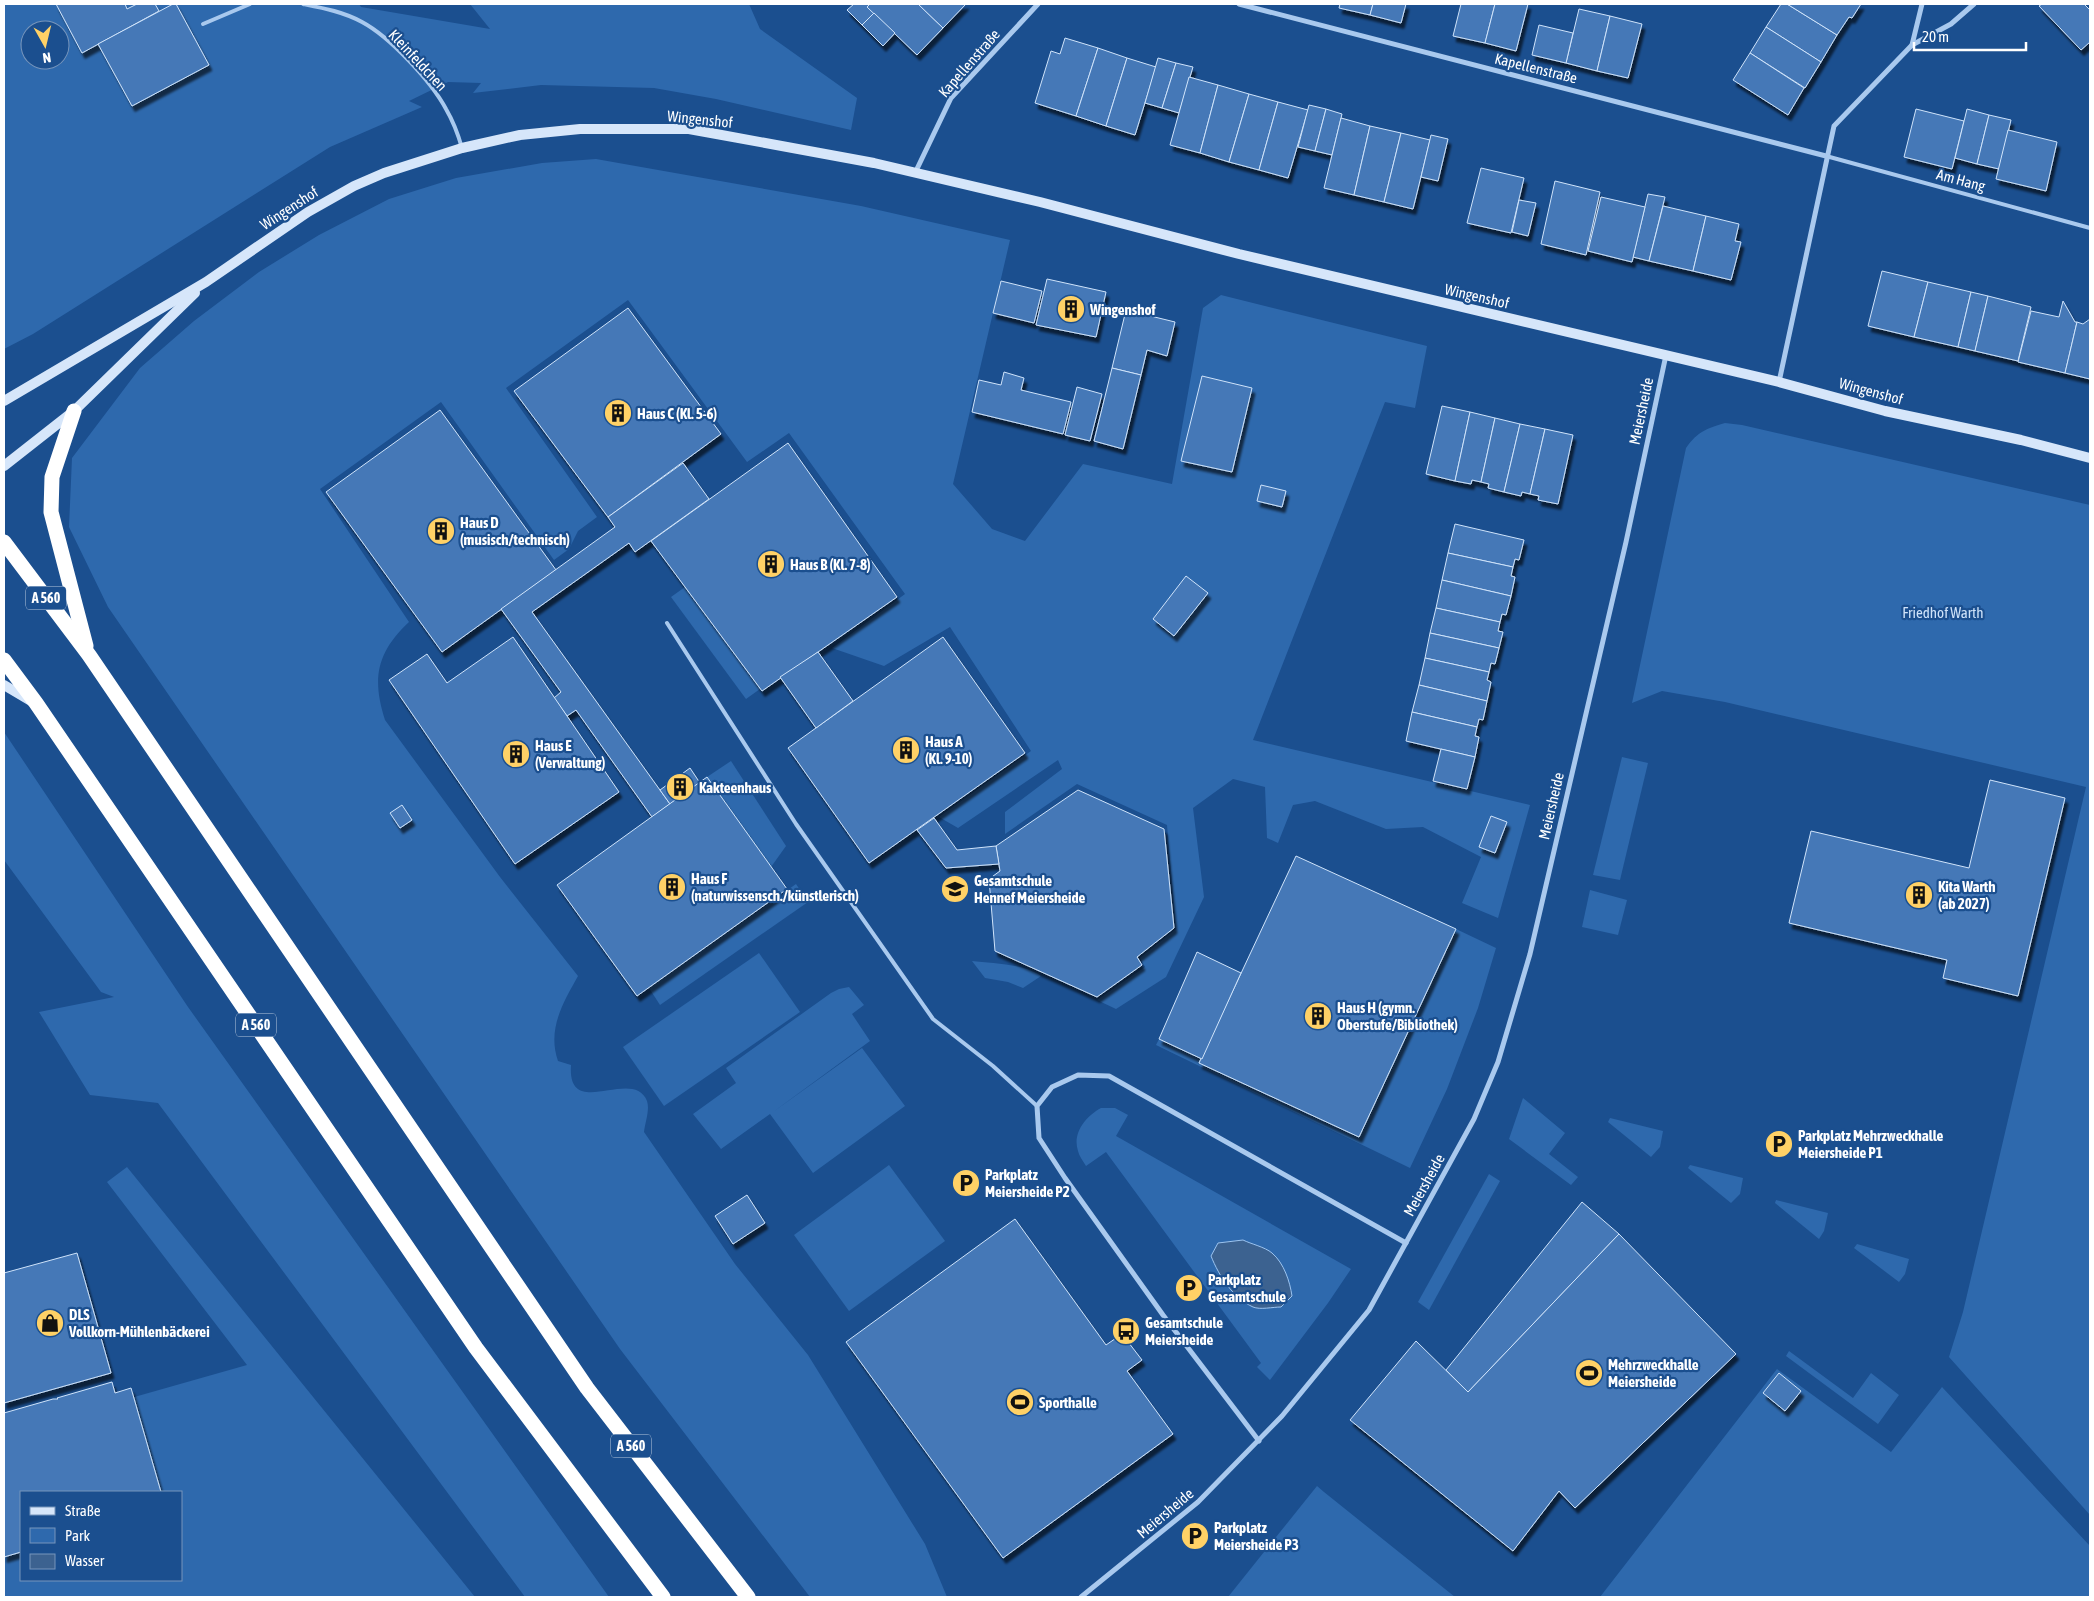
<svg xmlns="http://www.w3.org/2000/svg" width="2094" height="1601" font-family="'Asap Condensed',sans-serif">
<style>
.green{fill:#2e69ad;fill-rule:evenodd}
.water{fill:#3c6290;stroke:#9cc4f0}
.building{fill:#4478b7;stroke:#cfe3fa;filter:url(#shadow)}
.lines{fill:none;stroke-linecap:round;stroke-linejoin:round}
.service{stroke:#a9c9ee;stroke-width:4}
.minor{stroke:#a9c9ee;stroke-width:5}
.secondary{stroke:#d6e6fa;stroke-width:10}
.motorway{stroke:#fff;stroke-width:15}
.labels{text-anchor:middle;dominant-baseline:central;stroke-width:4.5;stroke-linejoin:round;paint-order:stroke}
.shield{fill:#1b4f8f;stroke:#bbcadd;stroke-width:1}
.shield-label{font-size:14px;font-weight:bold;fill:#fff}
.street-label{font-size:15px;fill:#fff;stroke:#1b4f8f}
.poi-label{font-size:15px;font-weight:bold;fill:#fff;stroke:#1b4f8f;text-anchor:start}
.park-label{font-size:15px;fill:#cfe3fa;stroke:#1b4f8f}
</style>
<defs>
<filter id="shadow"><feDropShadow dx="3" dy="5.5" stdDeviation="1" flood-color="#0009"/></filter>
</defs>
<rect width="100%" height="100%" fill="#1b4f8f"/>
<g class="green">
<path d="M 4,4 L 359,4 L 361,7 L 490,29 L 470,4 L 749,4 L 760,29 L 857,98 L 851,130 L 716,99 L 654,88 L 541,85 L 473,93 L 481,83 L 448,82 L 409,101 L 422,107 L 330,147 L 33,334 L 4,349 ZM 30,30 L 60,30 L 60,60 L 30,60 Z"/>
<path d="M 596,159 L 861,206 L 1010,240 L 953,484 L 992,529 L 1025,541 L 1083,464 L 1172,484 L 1203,308 L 1221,295 L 1427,346 L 1415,408 L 1385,402 L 1253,740 L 1530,805 L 1498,918 L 1462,903 L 1481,857 L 1423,827 L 1386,829 L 1315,801 L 1293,805 L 1278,843 L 1267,838 L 1265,787 L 1233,779 L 1193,808 L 1204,897 L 1166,977 L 1116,1009 L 1097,1000 L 1145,967 L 1140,958 L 1176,929 L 1167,825 L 1077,784 L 1005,834 L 1005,812 L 1062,769 L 1058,760 L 958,828 L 939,817 L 1031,751 L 950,627 L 884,666 L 832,648 L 905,594 L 789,433 L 747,462 L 628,300 L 506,388 L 597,517 L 578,531 L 569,549 L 554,560 L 441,402 L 320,489 L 409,622 C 376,653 372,679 385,720 L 500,877 L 578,976 C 563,1003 547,1029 558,1061 L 571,1065 C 567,1122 633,1066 647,1101 C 650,1110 645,1123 644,1132 L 735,1264 L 808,1355 L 925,1544 L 947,1597 L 810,1597 L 620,1349 L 108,607 L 69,527 L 72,458 L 140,368 L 194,321 L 259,272 L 319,235 L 389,199 L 456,178 L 542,163 Z"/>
<path d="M 1725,423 L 1742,425 L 2090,505 L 2090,1515 L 1949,1357 L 1963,1312 L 2086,787 L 1725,702 L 1662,691 L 1632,703 L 1686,448 C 1698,431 1706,429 1725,423 Z"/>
<polygon points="685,587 760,689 746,699 671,597"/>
<polygon points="4,732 188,1007 609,1597 525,1597 158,1103 90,1095 39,1012 114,997 101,992 4,860"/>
<polygon points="1622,757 1648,763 1620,880 1593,875"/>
<polygon points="731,761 786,846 771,867 707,777"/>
<polygon points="796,884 808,902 660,1005 649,988"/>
<polygon points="1590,890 1627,900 1618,935 1582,927"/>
<polygon points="1456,929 1496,948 1478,1008 1447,1089 1410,1168 1156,1045 1159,1039 1202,1059 1200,1063 1359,1137"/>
<polygon points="759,953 800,1012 664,1106 623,1047"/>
<path d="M 972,961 C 991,963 1026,964 1041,976 L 1023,988 L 1008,982 L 985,978 Z"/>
<polygon points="849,987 864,1005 852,1014 870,1041 773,1112 862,1048 905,1106 813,1173 770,1114 721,1149 693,1114 736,1083 726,1068 831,993 839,989"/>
<polygon points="1523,1098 1565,1133 1549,1154 1578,1177 1571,1185 1509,1139"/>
<path d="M 1101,1108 L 1115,1108 L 1128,1115 L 1116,1136 L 1351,1269 L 1328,1303 L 1270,1380 L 1257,1367 L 1261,1363 L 1106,1152 L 1086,1166 C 1083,1161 1079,1156 1078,1151 C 1072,1133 1086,1116 1101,1108 Z"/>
<polygon points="1610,1118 1663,1131 1660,1147 1651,1157 1608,1122"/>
<polygon points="889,1165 945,1241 849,1311 794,1235"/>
<polygon points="1690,1165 1743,1178 1740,1194 1731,1203 1688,1168"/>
<path d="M 127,1167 L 475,1597 L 4,1597 L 4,1434 L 247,1365 L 107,1182 ZM 21,1492 L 181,1492 L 181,1580 L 21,1580 Z"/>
<polygon points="1489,1174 1500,1181 1429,1310 1418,1302"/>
<polygon points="1776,1200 1828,1213 1824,1231 1819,1239 1775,1203"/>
<polygon points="1857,1244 1909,1259 1905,1274 1899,1282 1854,1248"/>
<polygon points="1789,1351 1853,1398 1871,1373 1899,1395 1878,1424 1786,1356"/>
<polygon points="1777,1369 1891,1452 1942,1387 2090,1546 2090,1597 1600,1597"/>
<polygon points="1317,1486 1324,1492 1455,1597 1228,1597"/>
</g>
<path class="water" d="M 1243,1240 C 1251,1244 1265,1247 1272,1253 C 1284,1263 1290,1282 1292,1296 L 1281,1307 C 1273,1307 1260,1310 1253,1307 C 1233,1298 1219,1276 1211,1256 L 1218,1243 Z"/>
<g class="building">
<polygon points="56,4 125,4 127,9 137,4 155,4 159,11 82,53"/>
<polygon points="173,4 176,4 209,65 132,106 98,44"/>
<polygon points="854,4 870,4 867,7 874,13 862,25 847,10"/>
<polygon points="870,4 918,4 943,28 917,55 867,7"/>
<polygon points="918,4 966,4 943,28"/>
<polygon points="1340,4 1373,4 1370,15 1339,8"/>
<polygon points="1373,4 1406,4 1401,23 1370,15"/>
<polygon points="1461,4 1495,4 1485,43 1453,36"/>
<polygon points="1495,4 1528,4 1516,51 1485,43"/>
<polygon points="1781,4 1787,4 1837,35 1821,62 1766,27"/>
<polygon points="1787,4 1861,4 1852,18 1849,17 1837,35"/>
<polygon points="2042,4 2084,4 2090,10 2090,42 2081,50 2039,6"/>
<polygon points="1579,9 1610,16 1597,71 1566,63"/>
<polygon points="874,13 895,33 883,46 862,25"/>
<polygon points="1610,16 1642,24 1628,78 1597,71"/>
<polygon points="1539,25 1573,33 1566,63 1532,55"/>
<polygon points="1766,27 1821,62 1805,88 1750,53"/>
<polygon points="1065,38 1098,48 1076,116 1035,103 1051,51 1060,54"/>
<polygon points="1098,48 1127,58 1106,126 1076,116"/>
<polygon points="1750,53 1804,88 1788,115 1733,80"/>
<polygon points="1127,58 1156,67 1135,135 1106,126"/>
<polygon points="1158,58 1176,63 1162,108 1145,103"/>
<polygon points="1176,63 1193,67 1179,113 1162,108"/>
<polygon points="1189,77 1218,85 1200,153 1170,145"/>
<polygon points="1218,85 1249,94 1229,162 1200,153"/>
<polygon points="1249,94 1278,102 1259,170 1229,162"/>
<polygon points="1278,102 1308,110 1288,178 1259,170"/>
<polygon points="1309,105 1326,109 1315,151 1298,147"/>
<polygon points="1326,109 1342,114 1332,155 1315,151"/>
<polygon points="1916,109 1964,121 1952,169 1904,157"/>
<polygon points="1967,109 1989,115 1977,164 1955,158"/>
<polygon points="1989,115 2011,120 1999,169 1977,164"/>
<polygon points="1341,118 1370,126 1354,195 1324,188"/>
<polygon points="1370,126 1401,133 1384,202 1354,195"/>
<polygon points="2008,130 2057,142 2046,191 1996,179"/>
<polygon points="1401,133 1430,140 1413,209 1384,202"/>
<polygon points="1431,135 1448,139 1438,181 1421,177"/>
<polygon points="1481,168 1524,178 1511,233 1467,223"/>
<polygon points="1555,181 1600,192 1586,255 1541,244"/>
<polygon points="1648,194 1665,197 1649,261 1633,257"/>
<polygon points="1601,197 1645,207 1632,262 1588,251"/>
<polygon points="1519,200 1536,203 1528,236 1512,232"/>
<polygon points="1663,206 1706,216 1693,271 1649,261"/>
<polygon points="1706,216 1739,224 1735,241 1741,242 1731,280 1693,271"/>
<polygon points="1882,271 1928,282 1914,337 1868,326"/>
<polygon points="1047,279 1106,292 1096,337 1036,325"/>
<polygon points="1001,281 1042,291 1034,323 993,313"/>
<polygon points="1928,282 1971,292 1958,347 1914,337"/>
<polygon points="1971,292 1988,296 1975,351 1958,347"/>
<polygon points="1988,296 2031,307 2018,361 1975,351"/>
<polygon points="2063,301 2075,322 2077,322 2065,373 2018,362 2031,311 2059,317"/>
<polygon points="628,308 721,434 608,517 514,391"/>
<polygon points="1126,310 1175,322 1167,356 1147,350 1141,375 1112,368"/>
<polygon points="2090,319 2090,379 2065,373 2077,322 2083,324"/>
<polygon points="1112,368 1141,375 1123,449 1094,441"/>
<polygon points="1004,372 1024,378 1021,390 1071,402 1063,434 972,412 979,380 1001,385"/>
<polygon points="1202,376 1252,388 1232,472 1181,461"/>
<polygon points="1077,387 1102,394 1090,441 1065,435"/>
<polygon points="1442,406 1470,412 1455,481 1426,474"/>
<polygon points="440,410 556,570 442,652 326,492"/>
<polygon points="1470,412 1495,418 1481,482 1472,480 1471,484 1455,481"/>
<polygon points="1495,418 1520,424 1504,492 1488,488 1489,484 1481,482"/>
<polygon points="1520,424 1545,429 1530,494 1522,492 1521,496 1504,492"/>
<polygon points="1545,429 1573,435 1558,504 1538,500 1539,496 1530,494"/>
<polygon points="788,443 897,597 762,691 651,541"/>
<polygon points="683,463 709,499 635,552 629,543 532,612 670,804 652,817 576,710 567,716 554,698 561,692 501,609 615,527 608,517"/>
<polygon points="1261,485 1286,491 1282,507 1257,501"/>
<polygon points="1455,524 1524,540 1519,560 1515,559 1513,567 1448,553"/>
<polygon points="1448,553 1513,567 1511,576 1515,577 1511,596 1442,580"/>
<polygon points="1186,576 1208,593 1174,636 1153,619"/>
<polygon points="1442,580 1511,596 1506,615 1502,614 1500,622 1436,608"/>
<polygon points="1436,608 1500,622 1498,631 1503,632 1499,648 1430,633"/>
<polygon points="1430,633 1499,648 1495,664 1491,663 1489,672 1425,658"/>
<polygon points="513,637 619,792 515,864 389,680 427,654 447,683"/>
<polygon points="943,637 1025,753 869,863 788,748"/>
<polygon points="818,652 853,701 816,728 780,677"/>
<polygon points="1425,658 1489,672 1487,680 1491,682 1487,701 1419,685"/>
<polygon points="1419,685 1487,701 1483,720 1479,719 1477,727 1412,712"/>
<polygon points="1412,712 1477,727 1475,736 1479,737 1475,757 1406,741"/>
<polygon points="1441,749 1475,757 1467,789 1433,781"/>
<polygon points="690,768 700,783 670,804 660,790"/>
<polygon points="707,777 787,889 637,996 557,885"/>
<polygon points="1990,780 2065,798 2018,996 1943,978 1947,960 1789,923 1811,831 1969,868"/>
<polygon points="1078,790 1164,829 1174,928 1137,957 1142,965 1097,997 995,951 989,879 1000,871 996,846"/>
<polygon points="402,805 412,820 400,828 390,813"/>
<polygon points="1491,816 1507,822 1495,853 1479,847"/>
<polygon points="934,818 957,850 996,846 999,864 946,868 917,830"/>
<polygon points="1296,856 1456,929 1359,1137 1199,1063"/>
<polygon points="1197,952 1241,973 1202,1059 1159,1039"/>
<polygon points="747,1195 765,1223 733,1244 715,1216"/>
<polygon points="1582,1202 1619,1234 1468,1392 1446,1370"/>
<polygon points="1015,1219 1106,1345 1122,1334 1142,1360 1127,1371 1173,1434 1003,1558 846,1342"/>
<polygon points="1619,1234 1736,1354 1575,1508 1559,1491 1513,1551 1350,1420 1416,1341 1468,1392"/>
<polygon points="77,1253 111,1373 4,1403 4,1273"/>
<polygon points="1779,1373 1801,1391 1785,1411 1763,1393"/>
<polygon points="112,1382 115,1393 131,1388 161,1492 21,1492 21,1552 4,1557 4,1413 53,1399 58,1399 57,1398"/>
</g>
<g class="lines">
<g class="service">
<path d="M 303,4 C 323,8 344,12 362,22 C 390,37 431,81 446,109 C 453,121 458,134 462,148"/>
<polyline points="203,24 250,4"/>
<polyline points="1826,156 2090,228"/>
<polyline points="667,623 796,824 933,1019 993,1066 1037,1106"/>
</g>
<g class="minor">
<polyline points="1239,4 1826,156"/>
<polyline points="1912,45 1922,4"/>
<polyline points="915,173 951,98 1038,4"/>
<polyline points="1779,382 1834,126 1912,45 1951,24 1974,4"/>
<polyline points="1259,1441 1163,1315 1065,1178 1039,1138 1037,1106 1052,1087 1078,1075 1109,1076 1406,1243"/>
<polyline points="1081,1597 1198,1502 1282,1416 1369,1310 1474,1119 1498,1062 1530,954 1626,542 1666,355"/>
</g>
<g class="secondary">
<polyline points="4,401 206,282 308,212 354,186 384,173 462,148 520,135 580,129 689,129 874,163 1040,202 1239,254 1779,382 1885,411 2021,440 2090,458"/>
<polyline points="4,466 74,411 195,293"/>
<polyline points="4,685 31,701"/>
</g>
<g class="motorway">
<polyline points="74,411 52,477 51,512 86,646"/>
<polyline points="4,542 89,655 587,1388 748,1597"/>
<polyline points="4,660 36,703 476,1348 663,1597"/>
</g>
</g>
<defs>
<symbol id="building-disc" viewBox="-11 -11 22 22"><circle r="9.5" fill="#ffd166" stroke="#1b4f8f"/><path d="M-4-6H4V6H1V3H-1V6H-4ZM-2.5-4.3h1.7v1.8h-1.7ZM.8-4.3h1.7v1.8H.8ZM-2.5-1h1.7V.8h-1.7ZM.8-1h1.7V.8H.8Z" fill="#111"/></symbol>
<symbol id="school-disc" viewBox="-11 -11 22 22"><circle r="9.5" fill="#ffd166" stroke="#1b4f8f"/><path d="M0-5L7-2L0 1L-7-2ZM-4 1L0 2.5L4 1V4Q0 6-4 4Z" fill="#111"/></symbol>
<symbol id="parking-disc" viewBox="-11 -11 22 22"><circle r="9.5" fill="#ffd166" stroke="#1b4f8f"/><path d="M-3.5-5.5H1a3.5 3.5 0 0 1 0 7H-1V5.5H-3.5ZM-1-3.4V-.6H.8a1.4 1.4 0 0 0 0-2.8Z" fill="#111"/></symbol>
<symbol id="shop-disc" viewBox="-11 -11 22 22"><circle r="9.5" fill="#ffd166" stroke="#1b4f8f"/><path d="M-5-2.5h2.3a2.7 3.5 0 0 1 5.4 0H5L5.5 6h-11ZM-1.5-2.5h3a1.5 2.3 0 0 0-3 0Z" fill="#111"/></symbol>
<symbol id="bus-disc" viewBox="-11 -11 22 22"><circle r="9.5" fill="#ffd166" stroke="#1b4f8f"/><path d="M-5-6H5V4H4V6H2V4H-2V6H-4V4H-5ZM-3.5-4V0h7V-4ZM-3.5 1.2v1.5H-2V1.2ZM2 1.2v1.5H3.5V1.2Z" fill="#111"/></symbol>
<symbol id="stadium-disc" viewBox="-11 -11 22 22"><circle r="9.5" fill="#ffd166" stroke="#1b4f8f"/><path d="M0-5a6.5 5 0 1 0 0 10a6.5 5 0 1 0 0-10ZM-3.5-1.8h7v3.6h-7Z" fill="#111"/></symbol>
</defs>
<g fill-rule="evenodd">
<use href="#building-disc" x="1055" y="293" width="32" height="32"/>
<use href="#building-disc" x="602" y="397" width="32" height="32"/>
<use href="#building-disc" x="425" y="515" width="32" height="32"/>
<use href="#building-disc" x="755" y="548" width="32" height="32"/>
<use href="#building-disc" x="890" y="734" width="32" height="32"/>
<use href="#building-disc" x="500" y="738" width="32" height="32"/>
<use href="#building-disc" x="664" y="771" width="32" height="32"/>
<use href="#building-disc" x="656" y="871" width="32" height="32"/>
<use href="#school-disc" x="939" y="873" width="32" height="32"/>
<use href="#building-disc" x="1903" y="879" width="32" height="32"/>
<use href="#building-disc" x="1302" y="1000" width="32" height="32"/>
<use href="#parking-disc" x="1763" y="1128" width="32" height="32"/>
<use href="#parking-disc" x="950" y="1167" width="32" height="32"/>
<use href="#parking-disc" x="1173" y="1272" width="32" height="32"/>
<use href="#shop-disc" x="34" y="1307" width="32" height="32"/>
<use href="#bus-disc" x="1110" y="1315" width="32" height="32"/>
<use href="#stadium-disc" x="1573" y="1357" width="32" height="32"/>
<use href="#stadium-disc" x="1004" y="1386" width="32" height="32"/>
<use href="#parking-disc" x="1179" y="1520" width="32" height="32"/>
</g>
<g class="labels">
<g class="shield">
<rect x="26" y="586.5" width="40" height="23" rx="4"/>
<rect x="236" y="1013.5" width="40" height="23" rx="4"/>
<rect x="611" y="1434.5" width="40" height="23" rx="4"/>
</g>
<g class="shield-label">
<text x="46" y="598">A 560</text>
<text x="256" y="1025">A 560</text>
<text x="631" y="1446">A 560</text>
</g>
<g class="street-label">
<text transform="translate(418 60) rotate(47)">Kleinfeldchen</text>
<text transform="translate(969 63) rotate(-49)">Kapellenstraße</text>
<text transform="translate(1536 68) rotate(14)">Kapellenstraße</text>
<text transform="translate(700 119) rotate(6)">Wingenshof</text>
<text transform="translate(1961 180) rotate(15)">Am Hang</text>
<text transform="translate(289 208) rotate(-33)">Wingenshof</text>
<text transform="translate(1477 296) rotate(13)">Wingenshof</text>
<text transform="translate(1871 391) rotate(15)">Wingenshof</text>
<text transform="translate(1641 411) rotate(-78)">Meiersheide</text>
<text transform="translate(1551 806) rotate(-77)">Meiersheide</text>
<text transform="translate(1424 1185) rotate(-61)">Meiersheide</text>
<text transform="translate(1165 1513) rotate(-40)">Meiersheide</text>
</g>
<g class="poi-label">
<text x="1090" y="309">Wingenshof</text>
<text x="637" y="413">Haus C (Kl. 5-6)</text>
<text x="460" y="522">Haus D<tspan x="460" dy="17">(musisch/technisch)</tspan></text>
<text x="790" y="564">Haus B (Kl. 7-8)</text>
<text x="925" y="741">Haus A<tspan x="925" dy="17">(Kl. 9-10)</tspan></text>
<text x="535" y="745">Haus E<tspan x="535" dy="17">(Verwaltung)</tspan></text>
<text x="699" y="787">Kakteenhaus</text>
<text x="691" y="878">Haus F<tspan x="691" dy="17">(naturwissensch./künstlerisch)</tspan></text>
<text x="974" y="880">Gesamtschule<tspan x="974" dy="17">Hennef Meiersheide</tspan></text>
<text x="1938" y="886">Kita Warth<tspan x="1938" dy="17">(ab 2027)</tspan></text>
<text x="1337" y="1007">Haus H (gymn.<tspan x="1337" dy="17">Oberstufe/Bibliothek)</tspan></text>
<text x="1798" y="1135">Parkplatz Mehrzweckhalle<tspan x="1798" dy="17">Meiersheide P1</tspan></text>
<text x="985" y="1174">Parkplatz<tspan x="985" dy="17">Meiersheide P2</tspan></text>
<text x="1208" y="1279">Parkplatz<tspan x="1208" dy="17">Gesamtschule</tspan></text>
<text x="69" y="1314">DLS<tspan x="69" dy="17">Vollkorn-Mühlenbäckerei</tspan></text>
<text x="1145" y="1322">Gesamtschule<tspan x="1145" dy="17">Meiersheide</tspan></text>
<text x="1608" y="1364">Mehrzweckhalle<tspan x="1608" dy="17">Meiersheide</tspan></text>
<text x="1039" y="1402">Sporthalle</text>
<text x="1214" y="1527">Parkplatz<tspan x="1214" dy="17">Meiersheide P3</tspan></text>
</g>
<g class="park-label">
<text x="1943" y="612">Friedhof Warth</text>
</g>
</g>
<rect width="2094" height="1601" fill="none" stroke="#ffffff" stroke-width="10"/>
<rect x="20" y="1491" width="162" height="90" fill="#1b4f8f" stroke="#7695bc"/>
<rect x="30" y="1507" width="25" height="8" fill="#d6e6fa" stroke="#7695bc"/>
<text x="65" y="1516" font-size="15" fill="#ffffff">Straße</text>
<rect x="30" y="1528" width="25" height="15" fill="#2e69ad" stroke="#7695bc"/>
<text x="65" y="1541" font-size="15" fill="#ffffff">Park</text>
<rect x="30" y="1554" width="25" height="15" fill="#3c6290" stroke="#7695bc"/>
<text x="65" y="1566" font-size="15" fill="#ffffff">Wasser</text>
<g transform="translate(45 45) rotate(172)"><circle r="24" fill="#1b4f8f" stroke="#7695bc"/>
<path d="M0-4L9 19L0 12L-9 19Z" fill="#ffd166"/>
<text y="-8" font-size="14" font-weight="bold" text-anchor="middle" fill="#ffffff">N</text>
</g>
<path d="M1914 42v8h112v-8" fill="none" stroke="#ffffff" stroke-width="2.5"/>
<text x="1922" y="42" font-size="15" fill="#ffffff" stroke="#1b4f8f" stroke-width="4" paint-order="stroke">20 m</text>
</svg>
